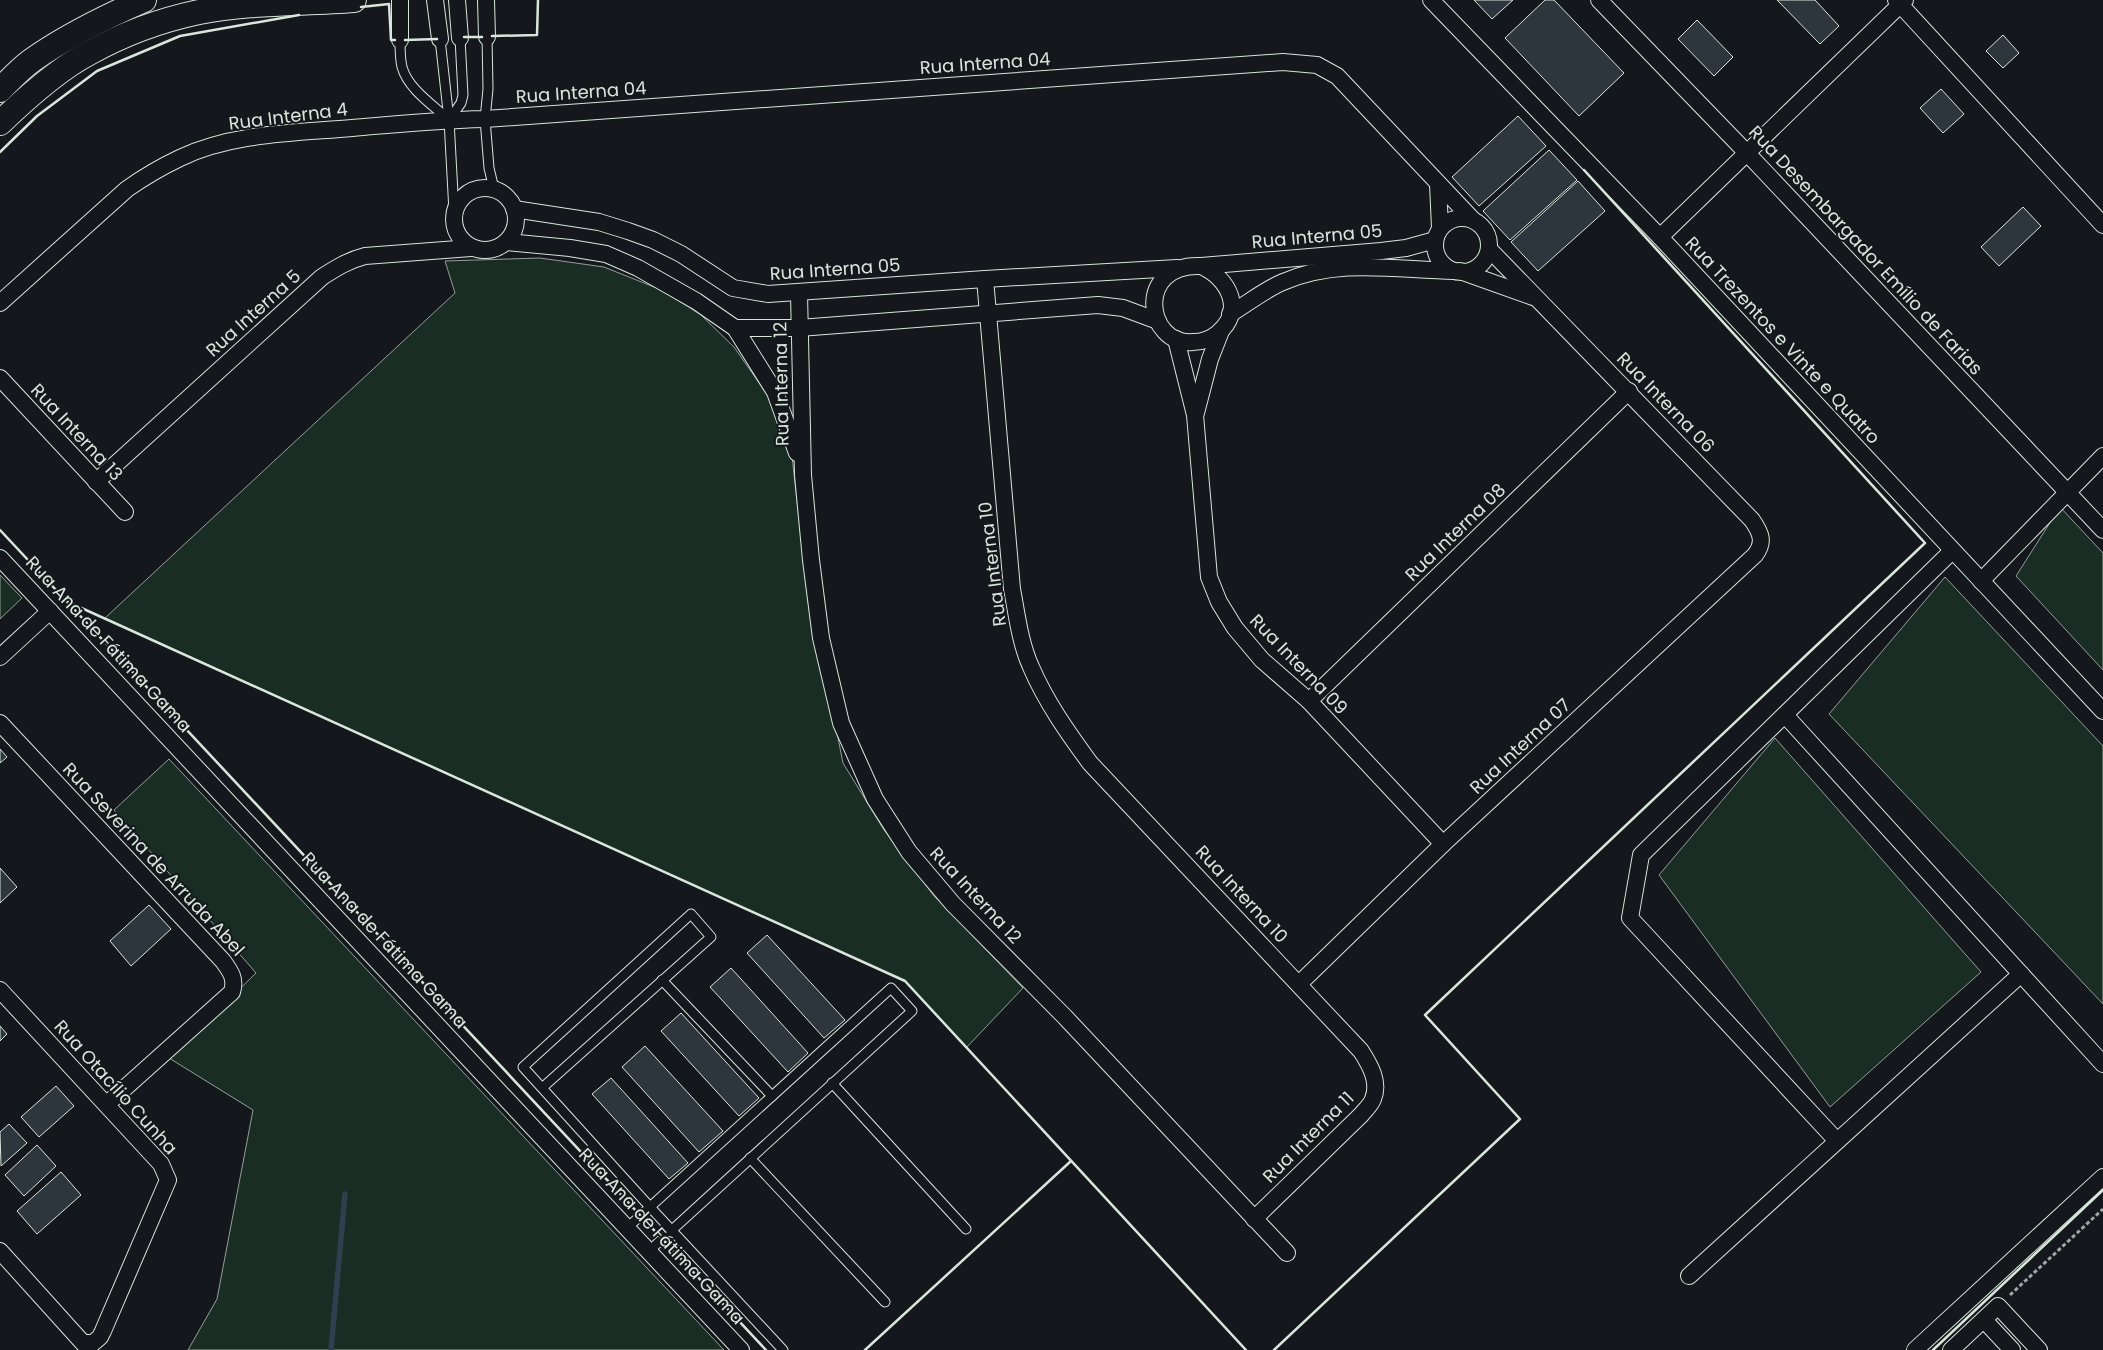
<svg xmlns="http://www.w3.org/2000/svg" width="2103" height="1350" font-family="Poppins,sans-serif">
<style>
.green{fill:#1a2d24;stroke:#939e99}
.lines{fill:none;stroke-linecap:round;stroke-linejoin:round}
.stream{stroke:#2f3f4d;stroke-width:5.5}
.building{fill:#2c363c;stroke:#d8e6dc}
.lane-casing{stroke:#d8e6dc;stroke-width:11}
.street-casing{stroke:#d8e6dc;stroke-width:18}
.secondary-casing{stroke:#d8e6dc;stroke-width:26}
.path{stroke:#9da8a2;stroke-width:3;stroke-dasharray:4 2.5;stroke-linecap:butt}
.lane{stroke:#14181c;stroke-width:9}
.street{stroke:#14181c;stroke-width:16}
.secondary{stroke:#14181c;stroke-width:24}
.wall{stroke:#d8e6dc;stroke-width:2.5}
.labels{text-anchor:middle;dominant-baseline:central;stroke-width:4;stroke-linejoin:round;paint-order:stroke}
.street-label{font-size:18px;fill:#d8e6dc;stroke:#14181c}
</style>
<rect width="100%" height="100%" fill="#14181c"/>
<g class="green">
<polygon points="540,258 604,267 659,289 700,314 734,347 771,400 791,447 805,573 843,763 884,830 934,896 1023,988 966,1048 905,981 105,618 455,293 445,261"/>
<polygon points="2060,507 2103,553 2103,670 2016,576"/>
<polygon points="0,575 22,598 0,619"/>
<polygon points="1945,577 2103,746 2103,1004 1829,714"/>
<polygon points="1775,738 1981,972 1830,1107 1659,875"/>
<polygon points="169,759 724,1350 188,1350 217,1299 253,1110 169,1058 256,973 114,810"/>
</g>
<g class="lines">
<polyline class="stream" points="331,1350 345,1194"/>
</g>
<g class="building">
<polygon points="1474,0 1513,0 1492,19"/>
<polygon points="1545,0 1554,0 1624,73 1579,116 1505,38"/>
<polygon points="1777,0 1815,0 1839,26 1820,44"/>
<polygon points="1697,20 1733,57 1714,76 1678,39"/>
<polygon points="2003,35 2019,53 2003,68 1986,51"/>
<polygon points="1941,89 1964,114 1943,133 1920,108"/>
<polygon points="1518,116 1546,146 1479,206 1452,177"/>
<polygon points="1549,150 1577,180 1510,240 1483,211"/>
<polygon points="1578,181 1605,211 1538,271 1511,242"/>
<polygon points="2023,207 2041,226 1999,266 1981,247"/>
<polygon points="0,749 7,757 0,763"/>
<polygon points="0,868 17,887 0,903"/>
<polygon points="149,905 171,929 131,966 110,941"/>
<polygon points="767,935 845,1020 824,1038 747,953"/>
<polygon points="731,968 808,1053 788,1072 710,987"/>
<polygon points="681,1013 759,1098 739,1116 661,1031"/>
<polygon points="0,1026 7,1034 0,1041"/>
<polygon points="645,1046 723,1131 699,1152 622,1067"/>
<polygon points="611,1078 688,1163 669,1179 592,1094"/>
<polygon points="56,1086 74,1106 39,1137 21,1117"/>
<polygon points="9,1124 27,1143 1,1166 0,1132"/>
<polygon points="37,1145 56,1166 24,1196 5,1175"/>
<polygon points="61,1172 81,1195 37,1234 17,1211"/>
</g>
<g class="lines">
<defs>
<g id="lane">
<polyline points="487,37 488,89 485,119 489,168 494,189"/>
<polyline points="440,39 449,120 454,212"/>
<path d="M 400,40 C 400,49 400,59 402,67 C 408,89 433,105 449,120"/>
<polyline points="449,120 461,103 463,95 460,38"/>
<polyline points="662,980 772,1096"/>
<polyline points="832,1083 966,1229"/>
<polyline points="542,1088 711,937 691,914 523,1067 650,1207 891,988 912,1011 649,1251"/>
<polyline points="750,1158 885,1302"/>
<polyline points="627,1228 650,1207 783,1350"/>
</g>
<g id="street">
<polyline points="400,0 400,40"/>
<polyline points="435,0 440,39"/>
<polyline points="457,0 460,38"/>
<polyline points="486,0 487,37"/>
<polyline points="1431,0 1660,237 2103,711"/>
<polyline points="1599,0 1746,152 2103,530"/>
<polyline points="1896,0 2103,225"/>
<polyline points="1438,184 1440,228"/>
<circle cx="485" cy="219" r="31"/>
<polyline points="514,209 599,222 628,231 653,240 681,254 733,288 768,294 985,279 1177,268"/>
<circle cx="1462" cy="245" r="27"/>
<polyline points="1660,237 1905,0"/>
<polyline points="507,242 570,248 606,254 638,268 696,301 735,328 799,328 1098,305 1123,308 1158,321"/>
<path d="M 1201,266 C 1229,278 1245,311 1218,333 C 1211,339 1202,342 1193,342 C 1145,346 1135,263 1201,266 L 1381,251 L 1406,248 L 1435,240"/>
<polyline points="1460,271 1533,297"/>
<path d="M 985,279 L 1012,589 C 1017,615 1020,643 1031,667 C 1046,702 1068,733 1090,763 L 1361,1051 C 1370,1065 1380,1082 1373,1099 C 1371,1105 1364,1111 1361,1115 L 1254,1219"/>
<polyline points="799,293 803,475 811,560 821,638 841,723 875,799 909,852 953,904 1065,1017 1287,1253"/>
<path d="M 0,303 L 127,189 C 144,177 161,167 180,158 C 232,133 295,133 352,128 C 396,124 441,120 485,119 L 1283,62 L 1317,65 L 1337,76 L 1473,220"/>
<path d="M 1230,314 C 1247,304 1264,290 1283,282 C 1338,258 1396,270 1454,271"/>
<polyline points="735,328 775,392 797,453"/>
<polyline points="1176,339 1195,415 1209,577 1219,602 1235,628 1262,660 1309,701 1443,844"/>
<polyline points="0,378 125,512"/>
<polyline points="1196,413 1210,359 1221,331"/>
<path d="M 96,482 L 322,277 C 336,268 349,260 365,256 L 471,248"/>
<polyline points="0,558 741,1350"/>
<polyline points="1981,581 2103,456"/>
<polyline points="0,657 50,611"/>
<polyline points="1309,701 1629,391"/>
<polyline points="1785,715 2103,1064"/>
<path d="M 0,723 L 223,961 C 231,972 236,979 232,992 L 107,1104"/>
<path d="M 1299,984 L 1443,844 L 1755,555 C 1765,542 1761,533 1752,520 L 1489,249"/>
<polyline points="0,990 161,1164 168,1180 103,1331 100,1337 93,1343 83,1343 0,1251"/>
<polyline points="1837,1141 1630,918 1641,855 1952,551"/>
<polyline points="1689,1276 2021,974"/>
<polyline points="1984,1320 2012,1350"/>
<polyline points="1915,1350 2103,1177"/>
<polyline points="1951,1350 1998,1306 2039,1350"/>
</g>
<g id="secondary">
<path d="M 0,90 C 10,80 20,69 31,61 C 66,36 105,17 144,0"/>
<path d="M 0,123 C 26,98 58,69 89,53 C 123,34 161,20 199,12 C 249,2 303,4 354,0"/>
</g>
</defs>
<use href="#lane" class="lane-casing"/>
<use href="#street" class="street-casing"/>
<use href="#secondary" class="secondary-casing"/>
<polyline class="path" points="2010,1295 2103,1209"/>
<use href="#lane" class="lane"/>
<use href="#street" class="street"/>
<use href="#secondary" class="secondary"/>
<g class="wall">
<polyline points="361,7 389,4 391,40 395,40"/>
<polyline points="492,36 537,35 538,0"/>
<polyline points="464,37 482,37"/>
<polyline points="405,40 437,39"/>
<polyline points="0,152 37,116 97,71 180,36 299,15"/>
<polyline points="0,530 766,1350"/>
<polyline points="66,601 905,981 1246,1350"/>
<polyline points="865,1350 1071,1161"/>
<polyline points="1274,1350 1520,1119 1425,1015 1925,543 1584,170"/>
<polyline points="1933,1350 2103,1190"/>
</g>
</g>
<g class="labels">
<g class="street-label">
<text transform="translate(985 63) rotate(-4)">Rua Interna 04</text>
<text transform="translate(581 92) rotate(-4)">Rua Interna 04</text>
<text transform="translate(288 116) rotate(-7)">Rua Interna 4</text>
<text transform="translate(1317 236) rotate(-5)">Rua Interna 05</text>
<text transform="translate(1866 250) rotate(47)">Rua Desembargador Emílio de Farias</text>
<text transform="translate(835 269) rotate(-4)">Rua Interna 05</text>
<text transform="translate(253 313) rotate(-42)">Rua Interna 5</text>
<text transform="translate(1783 340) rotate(47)">Rua Trezentos e Vinte e Quatro</text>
<text transform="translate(781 384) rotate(-91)">Rua Interna 12</text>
<text transform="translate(1666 402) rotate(46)">Rua Interna 06</text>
<text transform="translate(77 432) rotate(47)">Rua Interna 13</text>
<text transform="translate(1455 532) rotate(-44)">Rua Interna 08</text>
<text transform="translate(992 564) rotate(-97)">Rua Interna 10</text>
<text transform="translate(109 644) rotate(47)">Rua Ana de Fátima Gama</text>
<text transform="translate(1299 664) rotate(46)">Rua Interna 09</text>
<text transform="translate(1520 746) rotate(-43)">Rua Interna 07</text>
<text transform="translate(154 859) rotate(47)">Rua Severina de Arruda Abel</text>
<text transform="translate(1242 894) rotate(47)">Rua Interna 10</text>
<text transform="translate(976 895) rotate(47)">Rua Interna 12</text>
<text transform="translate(385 940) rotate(47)">Rua Ana de Fátima Gama</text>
<text transform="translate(116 1087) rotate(48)">Rua Otacílio Cunha</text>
<text transform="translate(1308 1137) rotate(-45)">Rua Interna 11</text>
<text transform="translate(662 1236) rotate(47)">Rua Ana de Fátima Gama</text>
</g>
</g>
</svg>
